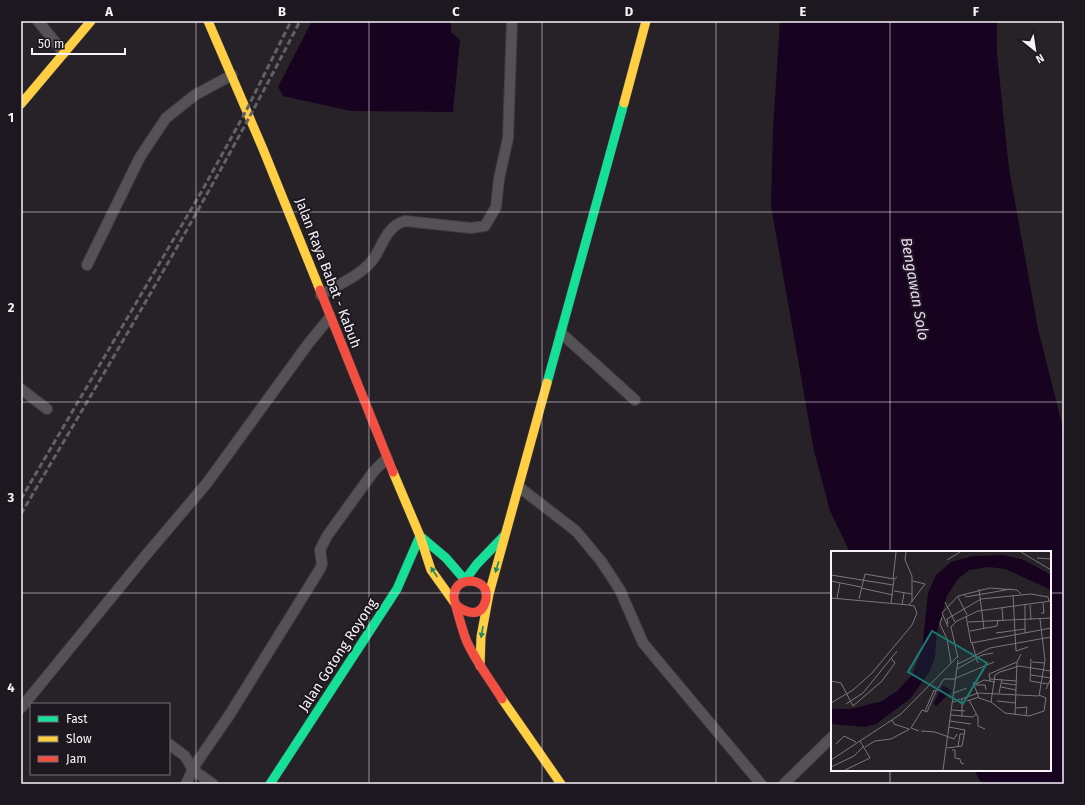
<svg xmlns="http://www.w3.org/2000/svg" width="1085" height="805" font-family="'Fira Sans',sans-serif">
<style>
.water{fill:#170320}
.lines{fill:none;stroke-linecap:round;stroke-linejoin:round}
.street-casing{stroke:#413e42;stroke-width:12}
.fast-casing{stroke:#413e42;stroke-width:10}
.slow-casing{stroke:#413e42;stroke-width:10}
.jam-casing{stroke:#413e42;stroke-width:10}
.street{stroke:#555255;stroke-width:10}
.fast{stroke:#16e098;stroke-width:9}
.slow{stroke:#ffcf43;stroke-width:9}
.jam{stroke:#f24e42;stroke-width:9}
.rail{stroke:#636164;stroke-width:3;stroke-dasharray:6 3;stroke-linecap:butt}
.oneway{fill:#198662}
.grid{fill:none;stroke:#f7f3f8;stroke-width:1;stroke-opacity:0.55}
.labels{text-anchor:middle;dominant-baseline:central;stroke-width:4;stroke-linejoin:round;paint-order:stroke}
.street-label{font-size:14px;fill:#f7f3f8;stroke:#1d181f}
.water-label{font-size:15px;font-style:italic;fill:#eed4f6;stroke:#1d181f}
.inset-road{fill:none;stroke:#7a767b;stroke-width:1}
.view{fill:#1b7c75;fill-opacity:0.15;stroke:#1b7c75;stroke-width:2}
.inset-edge{fill:none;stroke:#f7f3f8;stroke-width:2}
.neatline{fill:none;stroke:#f7f3f8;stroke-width:1.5}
.grid-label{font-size:13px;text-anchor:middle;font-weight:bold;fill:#f7f3f8}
</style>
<rect width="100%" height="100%" fill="#262227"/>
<g class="water">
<polygon points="312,21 451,21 451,32 460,40 453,112 351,111 283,96 278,87"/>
<polygon points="780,21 997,21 997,54 1009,169 1038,329 1064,432 1064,784 982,784 974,770 1050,770 1050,552 850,552 830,511 814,451 771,206 773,129"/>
</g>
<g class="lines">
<defs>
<g id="street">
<polyline points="38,21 64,53"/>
<polyline points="87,265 140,157 166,118 195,95 232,75"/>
<path d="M 321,295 C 339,284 365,274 376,255 C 384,241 388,226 405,221 L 471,228 L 485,226 L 496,207 L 499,179 L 508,138 L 512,21"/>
<polyline points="561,333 635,400"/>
<polyline points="21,389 47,409"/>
<polyline points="519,487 576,531 601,561 620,590 643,643 761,784"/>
<polyline points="21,708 146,555 207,483 308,344 330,317"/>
<polyline points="169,744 185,756 193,770 213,784"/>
<polyline points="186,784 195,765 230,714 320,569 322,564 320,550 327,536 374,471 387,458"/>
<polyline points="784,784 832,737"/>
</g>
<g id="fast">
<polyline points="547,383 624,103"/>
<polyline points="420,536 446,558 465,580"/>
<polyline points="465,580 477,564 505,535"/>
<polyline points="270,784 397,589 420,536"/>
</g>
<g id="slow">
<polyline points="208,21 263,149 320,290"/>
<polyline points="624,103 646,21"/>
<polyline points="21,104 91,21"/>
<polyline points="393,472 420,536 431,570 456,605"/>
<polyline points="480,666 481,637 489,594 547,383"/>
<polyline points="502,699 561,784"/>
</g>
<g id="jam">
<polyline points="320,290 393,472"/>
<path d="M 456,605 C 467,614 482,618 486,599 C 488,588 481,582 471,581 C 462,581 455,585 454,595 C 453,599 465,639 468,644 C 477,663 491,681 502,699"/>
</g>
</defs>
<use href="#street" class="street-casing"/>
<use href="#fast" class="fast-casing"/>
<use href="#slow" class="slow-casing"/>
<use href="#jam" class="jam-casing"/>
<use href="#street" class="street"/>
<use href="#fast" class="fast"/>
<use href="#slow" class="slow"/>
<use href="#jam" class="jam"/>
<g class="rail">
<polyline points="21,499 203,189 247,109 291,21"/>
<path d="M 21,514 C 117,351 214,189 300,21"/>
</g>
</g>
<defs><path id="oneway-solid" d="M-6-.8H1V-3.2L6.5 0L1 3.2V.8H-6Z"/></defs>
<g class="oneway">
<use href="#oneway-solid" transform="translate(497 567) rotate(107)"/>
<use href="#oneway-solid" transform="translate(434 572) rotate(-123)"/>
<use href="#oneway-solid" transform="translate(482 632) rotate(100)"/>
</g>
<path class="grid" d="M 196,21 L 196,784M 369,21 L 369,784M 542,21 L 542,784M 716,21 L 716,784M 890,21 L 890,552M 21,212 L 1064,212M 21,402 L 1064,402M 21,593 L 832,593M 1050,593 L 1064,593M 890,770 L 890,784"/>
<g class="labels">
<g class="street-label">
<text transform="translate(328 273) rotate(69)">Jalan Raya Babat - Kabuh</text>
<text transform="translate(338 655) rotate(-57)">Jalan Gotong Royong</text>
</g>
<g class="water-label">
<text transform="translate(915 289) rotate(80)">Bengawan Solo</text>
</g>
</g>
<g transform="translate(831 551)">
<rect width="220" height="220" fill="#262227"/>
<path d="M 172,4 L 193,9 L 220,24 L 220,39 L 174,18 L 158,16 L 138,19 L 127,28 L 116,45 L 106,80 L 104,106 L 99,120 L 79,148 L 45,173 L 34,176 L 0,173 L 0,158 L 20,158 L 51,150 L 66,140 L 81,124 L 91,99 L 97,42 L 105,24 L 120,11 L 142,5 ZM 112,134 L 121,140 L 105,155 L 103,152 Z" fill="#170320"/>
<path class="inset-road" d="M 75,1 L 74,9 L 81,25 L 81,51M 190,1 L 220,19M 206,7 L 220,8M 116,9 L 129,1M 0,24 L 62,34M 62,28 L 65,1M 0,30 L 30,36M 30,37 L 62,44M 148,38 L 153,78M 63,40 L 81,43M 133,43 L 135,46 L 180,38M 182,44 L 185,100 L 197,96M 127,46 L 136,64M 0,47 L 78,54 L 83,55 L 86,62 L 81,74 L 41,122 L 22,139 L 0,152M 6,47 L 9,32M 28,48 L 34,23 L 63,28 L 66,26M 114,51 L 124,71M 60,52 L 63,28M 71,54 L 73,42M 78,54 L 94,33 L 82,30M 199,54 L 200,69M 171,57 L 172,70M 210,62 L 213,62 L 212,52M 135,65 L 140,92 L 220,77M 111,66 L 109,73 L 116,88 L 120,112M 137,71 L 220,67M 117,73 L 116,68 L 121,65 L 150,48 L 200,43 L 217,46 L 218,50M 117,76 L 111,62 L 127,45 L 159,37 L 186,39 L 190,43M 139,80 L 166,75 L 167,69M 165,82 L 194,78M 194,82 L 194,54M 141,92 L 147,112M 127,107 L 120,76 L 126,70 L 147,60 L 220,50M 200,108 L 199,130 L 217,133M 201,111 L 213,112M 127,113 L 159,97 L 220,86M 126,118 L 151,104 L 162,102M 200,124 L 220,127M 125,127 L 163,111M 159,128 L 185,130M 0,130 L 10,132 L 22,155 L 51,130 L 64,112 L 60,107M 159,130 L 158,123 L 186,111M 142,131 L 148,147 L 160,151 L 174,162 L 198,165 L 213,160 L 215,147 L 208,144M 171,132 L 185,134M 143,134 L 153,129 L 164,131M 145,134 L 154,134 L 155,139M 170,136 L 185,139M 215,138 L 220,127M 123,142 L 136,137M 168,142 L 171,128M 131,148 L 131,166M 138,149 L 147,166 L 147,175 L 154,178M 136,150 L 148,146M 166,150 L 185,152M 122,151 L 147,142 L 208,145 L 214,109 L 209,68M 160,151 L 164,124 L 169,121 L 188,115 L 220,120M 15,153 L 32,142 L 66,100M 185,157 L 196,156 L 195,165M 121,159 L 134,160M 94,160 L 103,139 L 105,140 L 113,128 L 124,128M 120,164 L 142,166 L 145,163M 184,164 L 186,111 L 190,103M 61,169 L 63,173 L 78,178M 119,170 L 140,173M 88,180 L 80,177 L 91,159 L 96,161 L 105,140M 90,180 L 104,181 L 123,188 L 126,183M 5,193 L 13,185 L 25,191M 34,196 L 44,190 L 60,188 L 79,178M 127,196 L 129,183 L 133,183M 116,197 L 131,195 L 134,179 L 118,176M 121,199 L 124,199 L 124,207 L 129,208 L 130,212 L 133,213M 0,209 L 70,163 L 127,105M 0,216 L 23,205 L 33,195M 14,219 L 39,207 L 29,190M 112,219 L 127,109"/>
<path class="view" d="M 101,80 L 156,112 L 132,153 L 77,121 Z"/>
<rect width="220" height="220" class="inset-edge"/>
</g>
<rect width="1085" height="805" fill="none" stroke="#1d181f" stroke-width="44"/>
<rect x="30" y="703" width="140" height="72" fill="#1d181f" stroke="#747076"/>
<rect x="38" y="716" width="20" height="6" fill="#16e098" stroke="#747076"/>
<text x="66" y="723" font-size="12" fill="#f7f3f8">Fast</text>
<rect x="38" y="736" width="20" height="6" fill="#ffcf43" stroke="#747076"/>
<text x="66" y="743" font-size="12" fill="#f7f3f8">Slow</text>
<rect x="38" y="756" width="20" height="6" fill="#f24e42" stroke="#747076"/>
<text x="66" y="763" font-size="12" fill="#f7f3f8">Jam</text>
<g transform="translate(1035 50) rotate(150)" stroke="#1d181f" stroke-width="3" paint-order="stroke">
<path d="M0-3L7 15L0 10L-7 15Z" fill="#f7f3f8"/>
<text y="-6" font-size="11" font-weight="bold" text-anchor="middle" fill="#f7f3f8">N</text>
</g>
<path d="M32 48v6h93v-6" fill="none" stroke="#f7f3f8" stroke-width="2"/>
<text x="38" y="48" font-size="12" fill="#f7f3f8" stroke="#1d181f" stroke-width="3" paint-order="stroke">50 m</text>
<rect x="22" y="22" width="1041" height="761" class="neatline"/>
<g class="grid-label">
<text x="109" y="16">A</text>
<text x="282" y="16">B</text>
<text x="456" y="16">C</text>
<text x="629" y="16">D</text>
<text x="803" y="16">E</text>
<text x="976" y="16">F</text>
<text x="11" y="122">1</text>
<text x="11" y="312">2</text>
<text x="11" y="502">3</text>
<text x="11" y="692">4</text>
</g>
</svg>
